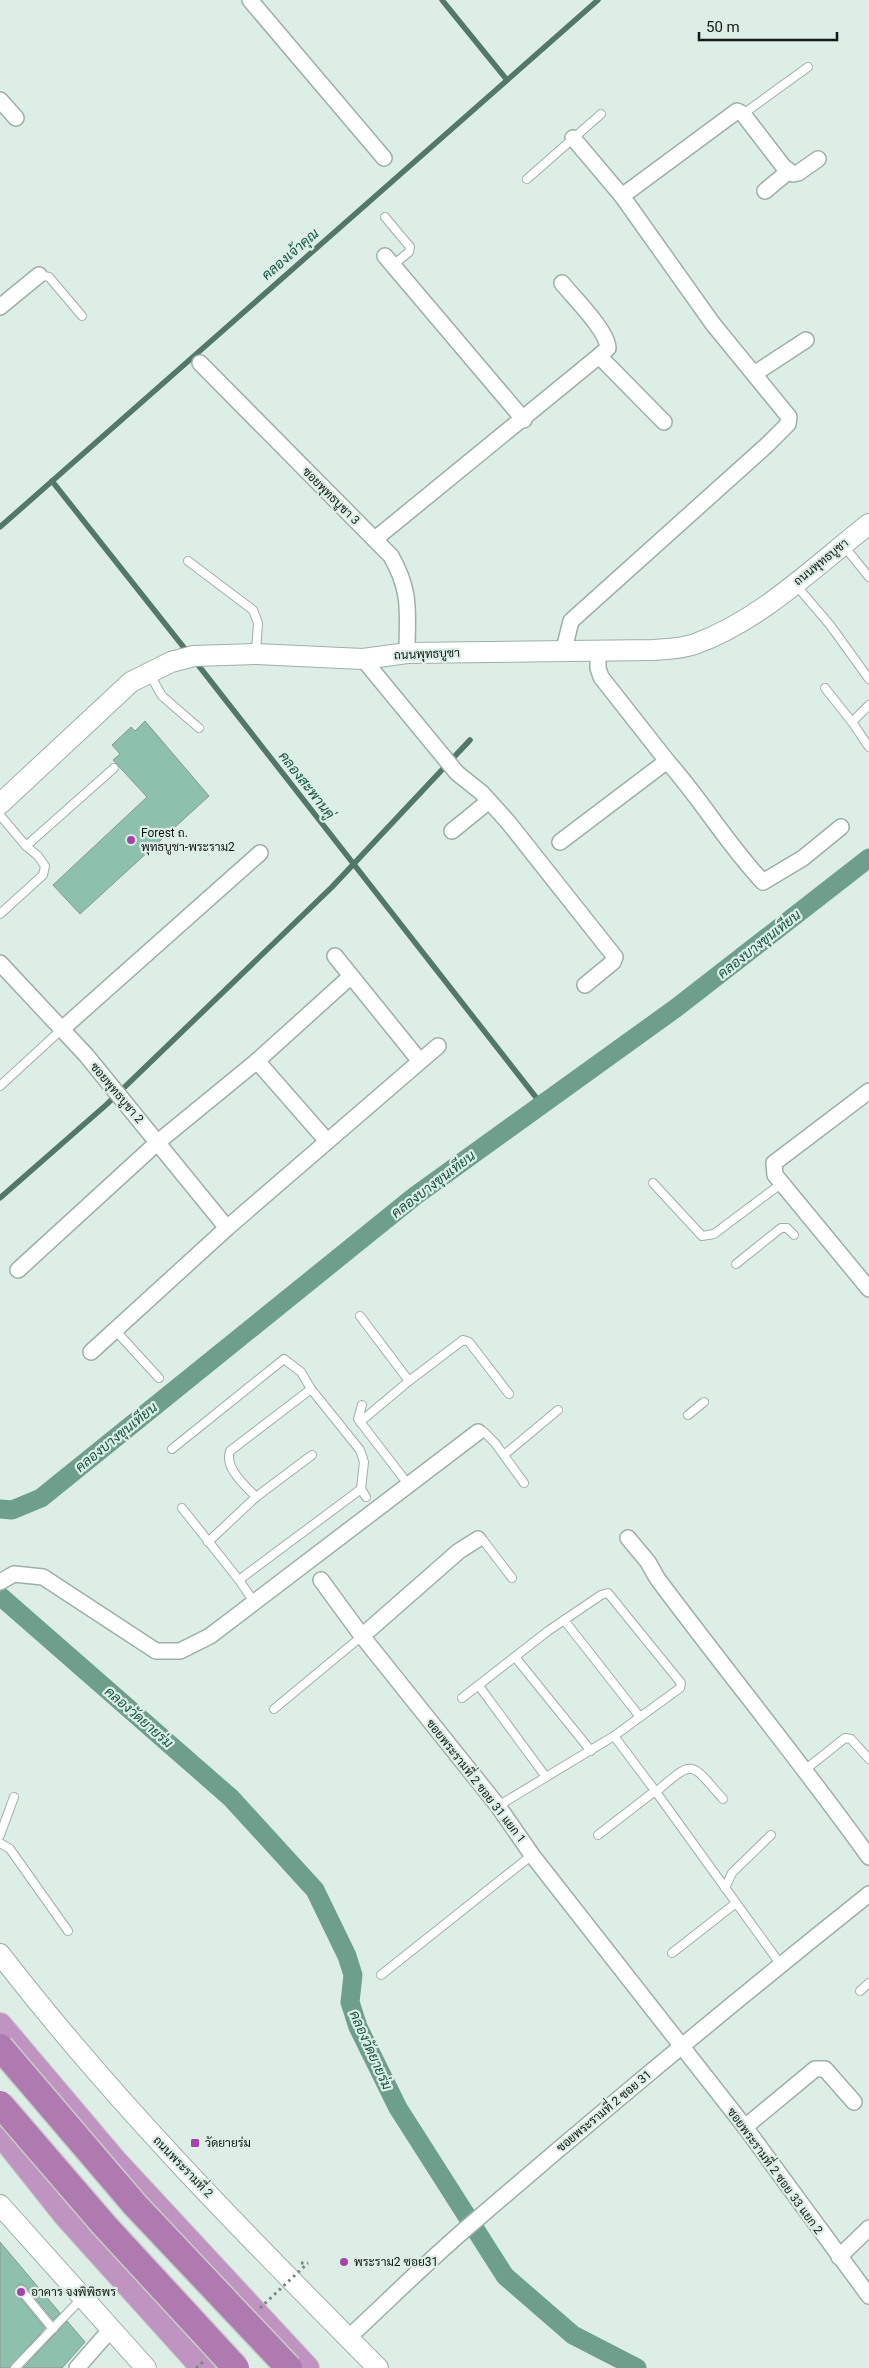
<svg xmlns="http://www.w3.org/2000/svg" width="869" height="2368" font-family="Roboto,Sarabun,sans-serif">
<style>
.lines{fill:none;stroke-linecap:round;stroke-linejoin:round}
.stream{stroke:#537769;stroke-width:5.5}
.canal{stroke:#6e9f8d;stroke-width:19}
.building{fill:#8dc0ad;stroke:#899992}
.service-casing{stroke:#9eafa8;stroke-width:10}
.minor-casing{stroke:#9eafa8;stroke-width:18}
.secondary-casing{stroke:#9eafa8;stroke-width:22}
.trunk-casing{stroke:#cbcccc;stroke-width:26}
.path{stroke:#78847f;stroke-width:3;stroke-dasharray:2.5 4;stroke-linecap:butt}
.service{stroke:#fff;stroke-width:8}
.minor{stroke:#fff;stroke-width:15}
.secondary{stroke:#fff;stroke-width:20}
.trunk{stroke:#bf94c0;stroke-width:24}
.motorway-bridge-casing{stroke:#cbcccc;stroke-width:29;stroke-linecap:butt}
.path-bridge{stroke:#78847f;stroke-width:3;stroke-dasharray:2.5 4;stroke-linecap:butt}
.motorway-bridge{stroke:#af7ab0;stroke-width:26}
.poi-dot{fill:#a543aa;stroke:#ddeee7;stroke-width:2}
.labels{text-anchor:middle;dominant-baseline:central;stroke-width:4.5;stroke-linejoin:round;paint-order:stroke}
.street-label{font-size:12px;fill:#131916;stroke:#ddeee7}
.poi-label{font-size:12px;fill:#131916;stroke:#ddeee7;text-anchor:start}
.water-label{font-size:14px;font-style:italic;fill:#145643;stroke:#ddeee7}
</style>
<rect width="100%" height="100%" fill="#ddeee7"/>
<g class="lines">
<g class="stream">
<polyline points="442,0 507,80"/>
<polyline points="52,481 189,654"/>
<polyline points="0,527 598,0"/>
<polyline points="195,661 542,1105"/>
<polyline points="0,1198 106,1105 332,887 470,740"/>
</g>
<g class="canal">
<polyline points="0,1509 12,1510 41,1498 415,1196 676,1008 869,858"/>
<polyline points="0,1596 231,1798 315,1890 347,1956 353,1975 350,2002 358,2027 398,2108 505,2276 573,2335 637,2368"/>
</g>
</g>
<g class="building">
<polygon points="145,721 209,796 80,914 53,885 147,797 113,760 120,754 112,745 131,727 135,731"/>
<polygon points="0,2242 60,2313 53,2320 25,2286 21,2284 17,2286 17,2294 45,2328 10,2368 0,2368"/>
<polygon points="67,2321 85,2342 62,2368 23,2368"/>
</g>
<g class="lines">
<defs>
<g id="service">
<polyline points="743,114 808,67"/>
<polyline points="527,179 601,114"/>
<polyline points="385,217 410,247 409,252 393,265"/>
<polyline points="39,275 49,277 82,316"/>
<polyline points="844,546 869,577"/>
<polyline points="188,561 253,610 258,623 256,652"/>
<polyline points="795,584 830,625 869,679"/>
<polyline points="149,673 162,696 199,728"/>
<polyline points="825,688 852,722 869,705"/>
<polyline points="852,722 869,747"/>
<polyline points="0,815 26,846 114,768"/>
<polyline points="0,914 43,875 45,866 38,856 26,846"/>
<polyline points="0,1086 62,1029"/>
<polyline points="653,1183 702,1236 714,1234 782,1183"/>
<polyline points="736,1264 781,1228 787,1228 794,1235"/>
<polyline points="360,1316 409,1381"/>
<polyline points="115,1330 159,1378"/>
<polyline points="362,1405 358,1419 408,1484"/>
<polyline points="688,1415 704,1402"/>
<polyline points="360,1422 409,1381 463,1340 469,1342 509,1394"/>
<polyline points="478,1432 483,1431 495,1443 524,1483"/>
<polyline points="172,1449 284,1359 301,1372 311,1389 360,1450 364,1462 361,1489"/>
<polyline points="504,1455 558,1410"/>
<polyline points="256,1497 312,1455"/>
<polyline points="182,1508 239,1580 361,1489 366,1497"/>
<polyline points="478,1539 483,1540 512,1578"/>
<path d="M 208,1542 L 256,1497 C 245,1485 224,1468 230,1451 L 311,1389"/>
<polyline points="239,1580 254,1602"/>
<polyline points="564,1620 640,1717"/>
<polyline points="515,1657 591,1751"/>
<path d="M 479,1686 L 546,1777 L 614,1736 L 656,1792 C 695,1758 690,1762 723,1799"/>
<polyline points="462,1698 548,1631 601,1595 608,1593 681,1683 680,1688 614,1736"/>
<polyline points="274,1709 362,1636"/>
<polyline points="806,1769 845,1738 851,1739 869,1759"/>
<polyline points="498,1806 546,1777"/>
<polyline points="0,1835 14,1797"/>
<polyline points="598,1835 651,1794 656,1792 781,1965"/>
<polyline points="0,1843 10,1849 68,1931"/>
<polyline points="725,1888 732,1873 771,1835"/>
<polyline points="672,1953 736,1903"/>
<polyline points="381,1975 532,1855"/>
<polyline points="860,1991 869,1983"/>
<polyline points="21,2290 53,2329"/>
<polyline points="15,2368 82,2298"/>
</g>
<g id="minor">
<polyline points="250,0 384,158"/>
<polyline points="0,100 16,118"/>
<polyline points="765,191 789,171"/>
<polyline points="622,196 737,111 743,114 783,166 793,174 798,173 818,159"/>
<polyline points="385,256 524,420"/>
<path d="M 562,283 C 574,298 607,330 608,348 L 599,356 L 664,422"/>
<polyline points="0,307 39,275"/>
<path d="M 200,363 L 391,556 C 412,593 407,612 407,653"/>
<polyline points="754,374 806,340"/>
<polyline points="375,539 599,356"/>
<polyline points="563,653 571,621 767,445 788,424 789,417 713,324 622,196 573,138"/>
<polyline points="363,659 457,773 482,793 508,822 615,957 613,962 585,985"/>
<path d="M 667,761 C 701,799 727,844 763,882 L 803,858 L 841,827"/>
<polyline points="452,831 489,801"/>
<polyline points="560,842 667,761 601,677 598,668 598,652"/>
<polyline points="335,956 419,1060"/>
<polyline points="0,963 86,1055 227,1228"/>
<polyline points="62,1029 260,853"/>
<polyline points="257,1061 327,1141"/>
<polyline points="869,1091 774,1163 775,1175 869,1289"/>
<polyline points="18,1270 158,1142 257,1061 350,977"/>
<polyline points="91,1352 227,1228 438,1046"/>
<path d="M 628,1538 L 648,1562 L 657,1578 C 727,1672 801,1762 869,1857"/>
<polyline points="478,1539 459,1551 362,1636 498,1806 532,1855 745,2127 869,2296"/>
<polyline points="321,1580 362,1636"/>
<polyline points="0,1582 14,1574 43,1577 156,1651 180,1651 210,1636 478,1432"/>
<polyline points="745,2127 815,2069 825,2069 854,2102"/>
<polyline points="839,2257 869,2228"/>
<path d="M 348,2338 C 390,2299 432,2257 476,2220 C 605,2109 736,2000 869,1894"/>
<polyline points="77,2368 111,2329"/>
</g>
<g id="secondary">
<path d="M 0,804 L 131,682 L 171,662 L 194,656 L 256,654 L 363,659 L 407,653 L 653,650 C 666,649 682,649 695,644 C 761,620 814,567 869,524"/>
<path d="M 0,1954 C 114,2102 246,2235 378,2368"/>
<polyline points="0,2205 146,2368"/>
</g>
<g id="trunk">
<polyline points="0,2025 115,2161 307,2368"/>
<polyline points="0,2133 66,2216 203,2368"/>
</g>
</defs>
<use href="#service" class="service-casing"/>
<use href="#minor" class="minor-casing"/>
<use href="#secondary" class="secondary-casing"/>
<use href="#trunk" class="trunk-casing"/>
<polyline class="path" points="301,2263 308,2263"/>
<use href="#service" class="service"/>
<use href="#minor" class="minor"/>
<use href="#secondary" class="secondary"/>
<use href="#trunk" class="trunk"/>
<defs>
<g id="motorway-bridge">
<polyline points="0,2047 135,2205 289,2368"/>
<polyline points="0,2104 105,2226 236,2368"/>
</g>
</defs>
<use href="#motorway-bridge" class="motorway-bridge-casing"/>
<g class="path-bridge">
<polyline points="260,2308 308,2263"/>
<polyline points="196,2368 203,2362"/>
</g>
<use href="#motorway-bridge" class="motorway-bridge"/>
</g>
<g class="poi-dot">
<circle cx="131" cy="840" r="5"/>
<rect x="190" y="2138" width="10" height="10" rx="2.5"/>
<circle cx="344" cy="2262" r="5"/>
<circle cx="21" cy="2292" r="5"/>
</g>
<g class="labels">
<g class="street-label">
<text transform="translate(331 496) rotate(45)">ซอยพุทธบูชา 3</text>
<text transform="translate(821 562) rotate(-39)">ถนนพุทธบูชา</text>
<text transform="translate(427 654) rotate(-2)">ถนนพุทธบูชา</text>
<text transform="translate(117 1093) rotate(50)">ซอยพุทธบูชา 2</text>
<text transform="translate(476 1781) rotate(52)">ซอยพระรามที่ 2 ซอย 31 แยก 1</text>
<text transform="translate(604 2111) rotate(-40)">ซอยพระรามที่ 2 ซอย 31</text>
<text transform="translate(183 2167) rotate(46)">ถนนพระรามที่ 2</text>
<text transform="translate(775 2171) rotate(54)">ซอยพระรามที่ 2 ซอย 33 แยก 2</text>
</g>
<g class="poi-label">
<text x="141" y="833">Forest ถ.<tspan x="141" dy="14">พุทธบูชา-พระราม2</tspan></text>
<text x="205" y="2143">วัดยายร่ม</text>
<text x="354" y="2262">พระราม2 ซอย31</text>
<text x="31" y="2292">อาคาร จงพิพิธพร</text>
</g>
<g class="water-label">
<text transform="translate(290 254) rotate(-41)">คลองเจ้าคุณ</text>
<text transform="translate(307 785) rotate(52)">คลองสะพานคู่</text>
<text transform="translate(759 944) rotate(-38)">คลองบางขุนเทียน</text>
<text transform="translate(433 1184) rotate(-37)">คลองบางขุนเทียน</text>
<text transform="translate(116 1437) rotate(-39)">คลองบางขุนเทียน</text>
<text transform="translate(139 1717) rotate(41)">คลองวัดยายร่ม</text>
<text transform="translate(371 2050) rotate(66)">คลองวัดยายร่ม</text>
</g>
</g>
<path d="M699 32v8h138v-8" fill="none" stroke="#131916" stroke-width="2.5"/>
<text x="706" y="32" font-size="15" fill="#131916" stroke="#ddeee7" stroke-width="4" paint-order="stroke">50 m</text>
</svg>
